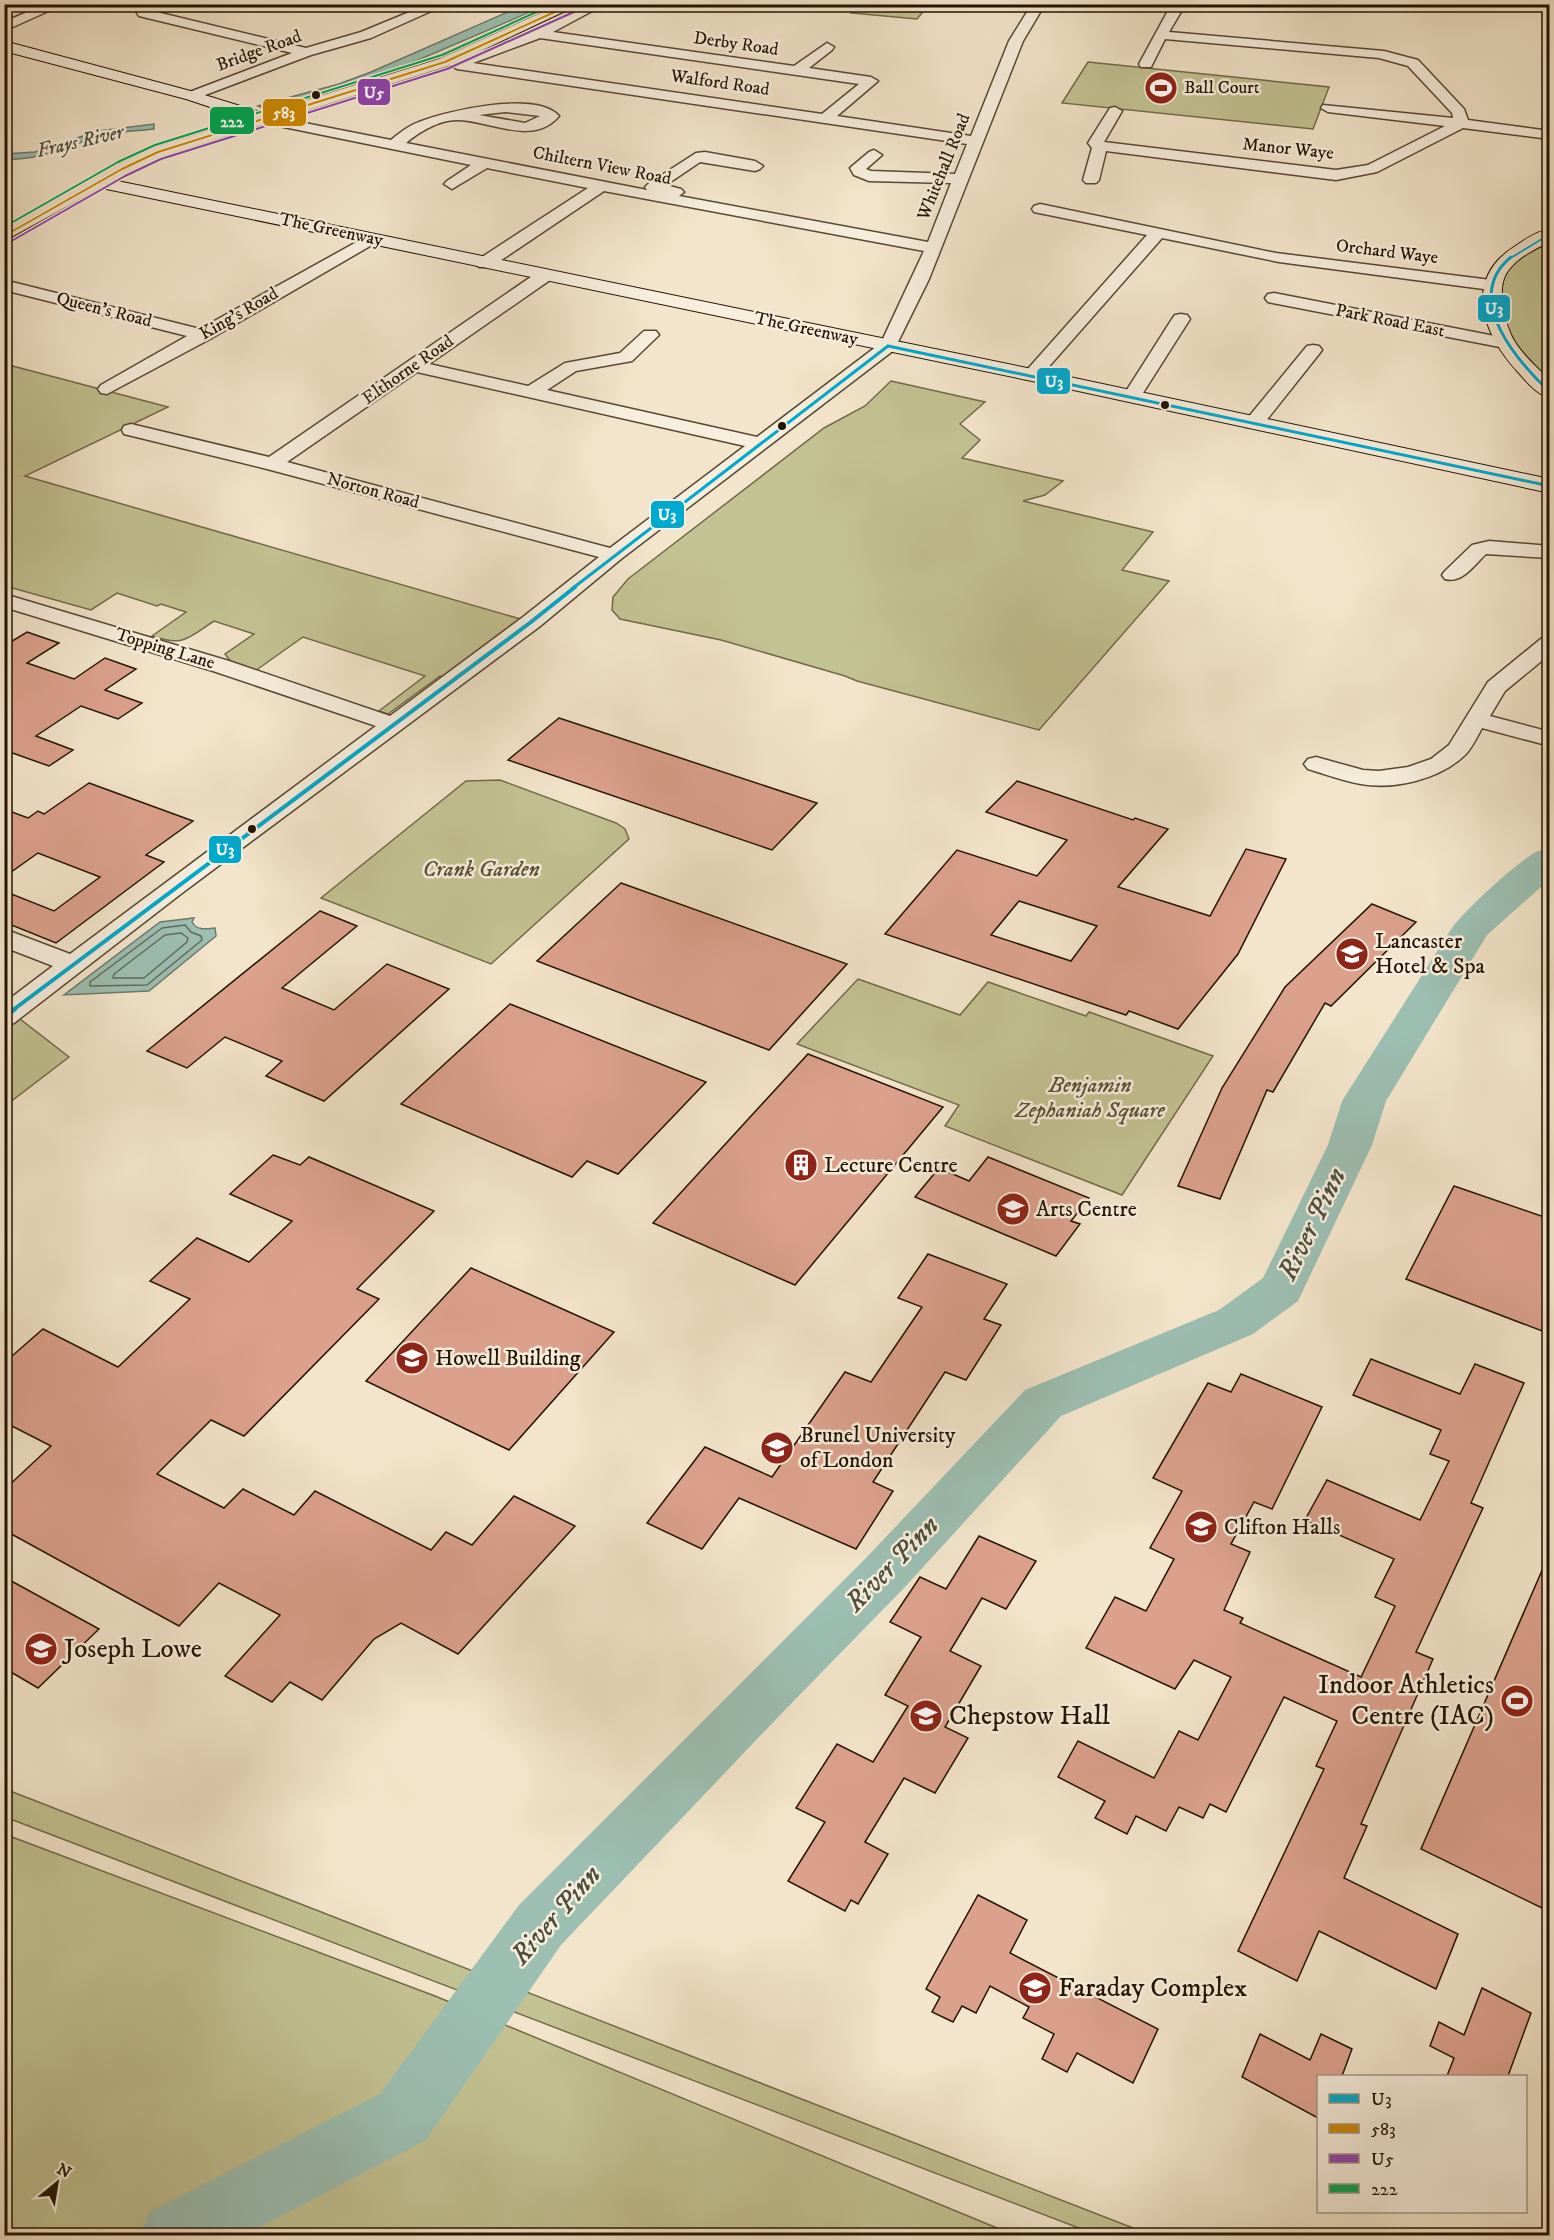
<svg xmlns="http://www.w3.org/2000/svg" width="1554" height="2240" font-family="'IM FELL DW Pica',serif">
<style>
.green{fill:#c3c292;stroke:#726a49;stroke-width:1.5}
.water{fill:#9cbfb2;stroke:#6b7a6b;stroke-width:1.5}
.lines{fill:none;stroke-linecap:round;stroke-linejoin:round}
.shore{stroke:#5f6959;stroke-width:1.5}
.river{fill:#9cbfb2;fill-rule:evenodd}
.building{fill:#dca18d;stroke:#221300;stroke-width:1.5;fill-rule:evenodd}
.street-casing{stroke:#564833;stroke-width:3}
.secondary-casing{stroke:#221300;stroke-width:2}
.primary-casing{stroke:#221300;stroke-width:2}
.street{fill:#f7eedd;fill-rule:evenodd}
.secondary{fill:#f7eedd;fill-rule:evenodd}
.primary{fill:#f3e5cb;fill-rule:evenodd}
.bus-1-far3-casing{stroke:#f7eedd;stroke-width:4.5}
.bus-1-far2-casing{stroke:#f7eedd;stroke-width:6}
.bus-1-far1-casing{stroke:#f7eedd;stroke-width:8}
.bus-1-casing{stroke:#f7eedd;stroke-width:9}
.bus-2-casing{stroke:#f7eedd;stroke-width:4.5}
.bus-3-casing{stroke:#f7eedd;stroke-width:4.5}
.bus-4-casing{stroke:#f7eedd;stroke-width:4.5}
.bus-1-far3{stroke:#00a9ce;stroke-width:2}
.bus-1-far2{stroke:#00a9ce;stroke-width:3}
.bus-1-far1{stroke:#00a9ce;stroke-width:4}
.bus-1{stroke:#00a9ce;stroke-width:4.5}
.bus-2{stroke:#cc8900;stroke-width:2}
.bus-3{stroke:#8e44ad;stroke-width:2}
.bus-4{stroke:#00a651;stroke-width:2}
.bus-dot{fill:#221300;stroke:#f7eedd;stroke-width:2}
.labels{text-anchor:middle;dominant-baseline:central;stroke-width:5;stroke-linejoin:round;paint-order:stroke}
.far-street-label{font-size:18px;fill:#221300;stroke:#f7eedd}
.far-poi-label{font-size:18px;fill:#221300;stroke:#f7eedd;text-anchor:start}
.far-water-label{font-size:20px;font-style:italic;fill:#4d4f3e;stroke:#f7eedd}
.park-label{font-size:22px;font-style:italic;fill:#5a5033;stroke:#f7eedd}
.poi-label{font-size:22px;fill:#221300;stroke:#f7eedd;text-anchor:start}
.near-poi-label{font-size:27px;fill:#221300;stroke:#f7eedd;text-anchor:start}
.near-water-label{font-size:28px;font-style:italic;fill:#4d4f3e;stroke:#f7eedd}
.line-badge{stroke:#f7eedd;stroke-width:2}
.badge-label{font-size:16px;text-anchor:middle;font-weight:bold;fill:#fff}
</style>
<rect width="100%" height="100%" fill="#f3e5cb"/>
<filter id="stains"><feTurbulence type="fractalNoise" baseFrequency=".00333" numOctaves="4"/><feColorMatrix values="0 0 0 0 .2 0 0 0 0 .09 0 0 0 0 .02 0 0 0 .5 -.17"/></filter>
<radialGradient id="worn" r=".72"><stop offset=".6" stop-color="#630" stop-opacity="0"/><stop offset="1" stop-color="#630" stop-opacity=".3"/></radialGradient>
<g class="green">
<polygon points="899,5 927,7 917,19 851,13 859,5"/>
<polygon points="1088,62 1329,87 1313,129 1062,103"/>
<polygon points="1549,234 1549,391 1505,343 1496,273"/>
<path d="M 5,364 L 168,407 L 25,476 L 531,622 L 454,680 L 440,676 L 388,714 L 379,711 L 425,676 L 303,637 L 255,671 L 231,662 L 225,654 L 254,634 L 214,621 C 188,638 184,647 152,636 L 186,612 L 161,604 L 157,606 L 117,593 L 91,610 L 5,586 Z"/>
<polygon points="891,381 985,402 960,424 980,440 962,458 1063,481 1045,495 1023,501 1153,532 1122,570 1169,581 1039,730 857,681 845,676 721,640 620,619 612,610 613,597 628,579 824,428 865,406"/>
<polygon points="500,780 616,823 625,829 629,839 491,964 321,898 466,781"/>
<polygon points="858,979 960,1015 988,982 1086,1016 1089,1012 1213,1056 1122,1195 945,1126 959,1105 797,1044"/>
<polygon points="11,1012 69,1057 5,1106 5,1017"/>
<polygon points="5,1789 1151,2235 1097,2235 5,1817"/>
<polygon points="4,1834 435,1996 1014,2235 5,2235"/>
</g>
<g class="water">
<polygon points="526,4 547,5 376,78 263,108 258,106 339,84 371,72"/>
<path d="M 154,124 L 154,129 C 138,131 120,131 104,135 C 70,144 40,161 5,159 L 5,154 L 35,152 L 98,131 Z"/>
<path d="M 194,918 L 192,922 C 197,931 206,929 215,928 L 216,936 L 149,991 L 64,995 L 160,922 Z"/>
</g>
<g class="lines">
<g class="shore">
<polygon points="185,925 191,932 201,936 202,940 147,985 90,986 90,982 162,928"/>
<polygon points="181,933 188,938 187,942 144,978 113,978 114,974 165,935"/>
</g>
<path class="river" d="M 1550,849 L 1550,879 L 1487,935 L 1386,1101 L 1372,1145 L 1298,1301 L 1253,1334 L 1061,1416 L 904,1588 L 780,1715 L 561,1945 L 426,2140 L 243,2236 L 140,2236 L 149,2212 L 380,2094 L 519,1905 L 866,1558 L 1025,1390 L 1219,1310 L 1263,1278 L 1328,1145 L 1342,1101 L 1452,928 C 1465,910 1516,863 1536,852 C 1540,850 1545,850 1550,849 Z"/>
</g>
<g class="building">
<polygon points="27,632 59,643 27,663 74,679 105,658 136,669 105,690 142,703 118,719 81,706 36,736 73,750 49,766 4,750 4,646"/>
<polygon points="559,718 817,803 772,850 508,760"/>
<path d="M 1017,781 L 1133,820 L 1135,818 L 1168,829 L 1118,887 L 1210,916 L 1246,849 L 1286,859 L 1238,954 L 1178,1029 L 1129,1011 L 1126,1015 L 885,934 L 957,850 L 1037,876 L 1067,840 L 986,812 ZM 1019,901 L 1097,926 L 1071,961 L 991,935 Z"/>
<polygon points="89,783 193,821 146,855 164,862 56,943 4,922 4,891 54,911 100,877 38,853 4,877 4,809 28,818 38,811 44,814"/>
<polygon points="621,883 847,964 769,1050 537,961"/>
<polygon points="1372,904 1416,922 1331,1006 1325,1003 1273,1092 1267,1090 1220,1199 1178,1186 1222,1088 1285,987"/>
<polygon points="320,911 357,926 282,988 334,1010 387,964 449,989 324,1101 266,1076 282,1061 225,1037 187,1068 147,1051"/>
<polygon points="510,1004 706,1082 618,1174 587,1161 572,1177 401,1104"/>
<polygon points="808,1054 943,1107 795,1285 653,1223"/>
<polygon points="273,1155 300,1165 309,1157 434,1211 357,1289 379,1299 244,1436 211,1420 157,1474 224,1508 243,1489 294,1515 315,1491 431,1550 446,1532 472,1545 514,1496 575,1526 458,1654 401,1623 374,1639 322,1700 290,1682 272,1702 225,1676 280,1615 219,1583 179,1626 4,1530 4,1490 51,1446 4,1422 4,1363 43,1329 118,1367 190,1299 150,1281 197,1238 249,1262 292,1221 230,1194"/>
<polygon points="988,1157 1089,1198 1071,1221 1080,1224 1056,1256 915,1197 939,1168 969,1181"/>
<polygon points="1454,1186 1550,1219 1550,1334 1406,1279"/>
<polygon points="928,1254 1007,1284 984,1319 1001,1325 966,1380 945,1372 873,1482 893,1491 856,1549 739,1498 702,1549 647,1523 705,1447 772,1477 845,1372 871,1382 922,1307 898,1298"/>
<polygon points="471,1268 614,1332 509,1450 366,1381"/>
<polygon points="1371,1359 1460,1394 1475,1364 1524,1383 1471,1503 1483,1508 1416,1652 1433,1659 1361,1824 1367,1826 1344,1878 1458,1934 1436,1989 1319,1931 1297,1981 1238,1951 1324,1769 1316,1766 1337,1721 1284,1697 1226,1812 1210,1804 1203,1818 1179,1807 1166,1831 1136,1816 1127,1834 1095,1818 1105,1801 1058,1777 1078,1741 1154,1778 1179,1731 1198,1740 1231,1677 1194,1660 1175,1689 1086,1648 1115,1597 1146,1611 1174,1559 1150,1548 1182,1491 1153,1478 1208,1383 1231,1392 1241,1374 1322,1407 1272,1509 1254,1502 1231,1544 1250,1552 1224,1610 1243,1618 1240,1623 1361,1677 1395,1606 1375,1597 1394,1559 1305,1520 1327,1480 1420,1520 1449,1461 1430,1454 1441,1430 1353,1395"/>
<polygon points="979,1536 1036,1561 1006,1609 982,1598 950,1651 981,1666 945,1727 968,1738 935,1793 904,1778 865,1842 888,1854 858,1904 851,1900 845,1911 788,1881 825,1822 796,1808 837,1744 873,1762 908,1706 885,1695 921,1637 890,1622 920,1577 946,1589"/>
<polygon points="1550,1552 1550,1894 1544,1909 1421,1849"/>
<polygon points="4,1577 99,1629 38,1688 4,1668"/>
<polygon points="978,1895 1027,1920 1010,1953 1158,2029 1133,2083 1077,2053 1067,2072 1042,2059 1054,2034 1023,2018 1029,2007 990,1986 976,2013 962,2006 953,2022 932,2012 940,1997 926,1989"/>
<polygon points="1482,1988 1531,2013 1508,2076 1447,2076 1454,2058 1430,2046 1439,2022 1464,2035"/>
<polygon points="1260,2034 1310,2060 1321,2034 1352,2049 1342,2076 1318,2076 1318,2118 1242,2077"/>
</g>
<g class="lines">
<defs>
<g id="street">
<polygon points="46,4 64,4 4,31 4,22"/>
<polygon points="429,4 447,4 371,38 311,55 192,100 185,96 187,93 292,53 139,16 137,13 144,9 306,48 361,32"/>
<path d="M 588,4 L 605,4 L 553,32 L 794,66 L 827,43 L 834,47 L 832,50 L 809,68 L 871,77 L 878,81 L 837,116 L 971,136 L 1009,41 L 1032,4 L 1045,4 L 1023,41 L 929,279 L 894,350 L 621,559 L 539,627 L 182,893 L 14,1023 L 4,1025 L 4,1003 L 53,966 L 4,947 L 4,929 L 70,954 L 376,726 L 213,671 L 4,607 L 4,594 L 229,661 L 390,716 L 523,617 L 599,557 L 267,469 L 124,434 L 122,430 L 124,426 L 131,424 L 269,457 L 538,272 L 544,271 L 552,276 L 550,280 L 429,364 L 528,386 L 565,363 L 620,353 L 644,331 L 656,331 L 659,335 L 632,361 L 576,371 L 547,390 L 757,437 L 881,343 L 924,251 L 604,191 L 491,267 L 479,267 L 477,263 L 479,259 L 588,188 L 487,168 L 452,189 L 444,184 L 447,181 L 471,165 L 264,123 L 257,119 L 264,115 L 391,140 C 398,134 406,128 414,124 C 443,111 536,90 559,116 C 533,147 489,120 457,120 C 439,120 419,132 406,143 L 647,190 L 645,187 L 648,184 L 696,153 L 705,152 L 755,161 L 763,166 L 760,169 L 755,171 L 700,162 L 666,185 L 681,189 L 684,192 L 679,196 L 928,242 L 951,183 L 869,181 L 854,175 L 850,168 L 869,152 L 874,150 L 882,155 L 866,169 L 871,171 L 955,174 L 967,144 L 457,69 L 450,65 L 456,60 L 534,31 ZM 540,38 L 859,84 L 822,114 L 473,63 ZM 505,112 L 540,116 L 525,123 L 479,115 ZM 417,372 L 745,446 L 610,548 L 287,462 Z"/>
<polygon points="1175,6 1182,10 1169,32 1384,51 1418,60 1464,109 1468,120 1550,131 1550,139 1463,128 1377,172 1336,180 1106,151 1099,180 1096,183 1086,183 1083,180 1092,148 1088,143 1110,108 1115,107 1122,111 1104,142 1336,170 1368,165 1445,126 1328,112 1321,108 1323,105 1453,118 1452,113 1408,66 1379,58 1165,39 1151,67 1141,67 1139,64 1170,7"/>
<polygon points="1040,204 1276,253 1491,280 1499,285 1491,290 1279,262 1162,238 1038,379 1026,379 1023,375 1026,371 1147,235 1034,212 1032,209 1034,206"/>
<polygon points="371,234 377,236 379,239 377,242 210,339 107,394 101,393 98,389 101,385 187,336 4,290 4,280 200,329"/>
<polygon points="1274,293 1505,338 1511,339 1514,343 1511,347 1505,348 1268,302 1265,298 1268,294"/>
<polygon points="1181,314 1187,315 1190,319 1141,396 1139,400 1125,400 1123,396 1172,319 1175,315"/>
<polygon points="1313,345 1319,346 1322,350 1319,354 1261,427 1247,427 1245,423 1247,419 1307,346"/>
<path d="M 1489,541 L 1550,546 L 1550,558 L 1486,554 C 1474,565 1462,584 1445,579 L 1442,575 L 1445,571 L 1472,545 Z"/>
<path d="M 1550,637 L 1550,654 L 1505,691 L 1490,716 L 1550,732 L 1550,746 L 1482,728 C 1477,737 1472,748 1465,755 C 1440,779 1395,790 1361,784 C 1343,781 1325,774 1308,769 L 1304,764 L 1308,759 L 1316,757 L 1363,770 L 1379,771 L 1408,767 L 1431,759 L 1449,745 L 1488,682 L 1542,638 Z"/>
</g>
<g id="secondary">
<polygon points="4,41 198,93 270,115 272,119 264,124 258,123 186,99 4,51"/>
<polygon points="98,177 1032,369 1550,479 1550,493 1032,381 92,186 89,182 92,178"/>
</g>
<g id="primary">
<polygon points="560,4 580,4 451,65 164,156 128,173 4,241 4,228 116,165 152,148 439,59"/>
<path d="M 1550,229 L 1550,242 C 1535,249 1518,257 1508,271 C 1495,288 1505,326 1515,342 C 1524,356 1538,369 1550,380 L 1550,398 C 1537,395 1527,382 1518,372 C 1482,333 1462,278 1517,245 C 1527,238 1538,231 1550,229 Z"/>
</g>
</defs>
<use href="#street" class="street-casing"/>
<use href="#secondary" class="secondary-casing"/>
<use href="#primary" class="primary-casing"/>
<use href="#street" class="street"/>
<use href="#secondary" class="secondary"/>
<use href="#primary" class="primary"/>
<defs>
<polyline id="bus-1-far3" points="1509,259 1550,234"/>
<g id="bus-1-far2">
<path d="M 1511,257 C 1461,298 1518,362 1550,392"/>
<polyline points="888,346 1550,486"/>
<polyline points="573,588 888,346"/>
</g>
<polyline id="bus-1-far1" points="13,1010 531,622 575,587"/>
<polyline id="bus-1" points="4,1017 15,1009"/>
<polyline id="bus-2" points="4,236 122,169 158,152 445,62 572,4"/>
<polyline id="bus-3" points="8,243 125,176 161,159 447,69 576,11"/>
<polyline id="bus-4" points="4,227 118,162 155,145 442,55 554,4"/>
</defs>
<use href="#bus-1-far3" class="bus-1-far3-casing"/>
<use href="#bus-1-far2" class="bus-1-far2-casing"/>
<use href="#bus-1-far1" class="bus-1-far1-casing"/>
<use href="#bus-1" class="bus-1-casing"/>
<use href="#bus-2" class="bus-2-casing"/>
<use href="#bus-3" class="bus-3-casing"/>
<use href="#bus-4" class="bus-4-casing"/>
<use href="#bus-1-far3" class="bus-1-far3"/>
<use href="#bus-1-far2" class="bus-1-far2"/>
<use href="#bus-1-far1" class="bus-1-far1"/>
<use href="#bus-1" class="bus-1"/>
<use href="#bus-2" class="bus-2"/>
<use href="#bus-3" class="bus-3"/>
<use href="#bus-4" class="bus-4"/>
</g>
<defs>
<symbol id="stadium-disc" viewBox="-11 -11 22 22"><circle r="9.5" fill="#8f2418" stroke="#f7eedd"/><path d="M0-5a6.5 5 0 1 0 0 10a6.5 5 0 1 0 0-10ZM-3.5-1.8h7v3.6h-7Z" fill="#fff"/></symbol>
<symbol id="university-disc" viewBox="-11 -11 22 22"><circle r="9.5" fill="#8f2418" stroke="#f7eedd"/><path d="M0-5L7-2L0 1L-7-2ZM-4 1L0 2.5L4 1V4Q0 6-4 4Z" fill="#fff"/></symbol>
<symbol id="building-disc" viewBox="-11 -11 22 22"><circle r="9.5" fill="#8f2418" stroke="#f7eedd"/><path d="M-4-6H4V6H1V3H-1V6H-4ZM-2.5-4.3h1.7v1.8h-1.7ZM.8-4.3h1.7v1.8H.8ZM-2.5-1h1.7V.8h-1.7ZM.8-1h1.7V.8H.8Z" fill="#fff"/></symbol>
</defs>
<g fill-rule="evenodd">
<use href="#stadium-disc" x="1142" y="69" width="38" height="38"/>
<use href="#university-disc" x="1333" y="935" width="38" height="38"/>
<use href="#building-disc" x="782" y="1146" width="38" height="38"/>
<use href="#university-disc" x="994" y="1190" width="38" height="38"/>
<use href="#university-disc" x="393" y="1339" width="38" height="38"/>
<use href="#university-disc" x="758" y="1429" width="38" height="38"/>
<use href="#university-disc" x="1182" y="1508" width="38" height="38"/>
<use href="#university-disc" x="22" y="1630" width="38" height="38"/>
<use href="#stadium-disc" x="1498" y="1682" width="38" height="38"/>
<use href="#university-disc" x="907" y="1697" width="38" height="38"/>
<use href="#university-disc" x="1016" y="1969" width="38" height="38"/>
</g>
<g class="bus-dot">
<circle cx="316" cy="95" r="5"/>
<circle cx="1165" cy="405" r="5"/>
<circle cx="782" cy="426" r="5"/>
<circle cx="252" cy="829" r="5"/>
</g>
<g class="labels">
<g class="far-street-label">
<text transform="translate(736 44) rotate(8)">Derby Road</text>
<text transform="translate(259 51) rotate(-20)">Bridge Road</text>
<text transform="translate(720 83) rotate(8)">Walford Road</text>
<text transform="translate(1288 149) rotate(6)">Manor Waye</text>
<text transform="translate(602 166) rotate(11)">Chiltern View Road</text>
<text transform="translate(944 167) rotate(-68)">Whitehall Road</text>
<text transform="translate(331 230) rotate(12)">The Greenway</text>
<text transform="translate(1387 252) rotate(7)">Orchard Waye</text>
<text transform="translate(104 310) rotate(14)">Queen's Road</text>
<text transform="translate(239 314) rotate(-30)">King's Road</text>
<text transform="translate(1390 321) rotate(11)">Park Road East</text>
<text transform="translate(806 329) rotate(12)">The Greenway</text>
<text transform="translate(408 370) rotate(-35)">Elthorne Road</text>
<text transform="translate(373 491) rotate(15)">Norton Road</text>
<text transform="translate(165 649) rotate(17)">Topping Lane</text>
</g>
<g class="far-poi-label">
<text x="1184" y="88">Ball Court</text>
</g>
<g class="far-water-label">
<text transform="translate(80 142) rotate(-13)">Frays River</text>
</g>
<g class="park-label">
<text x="481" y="869">Crank Garden</text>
<text x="1090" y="1085">Benjamin<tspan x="1090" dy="25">Zephaniah Square</tspan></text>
</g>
<g class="poi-label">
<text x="1375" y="941">Lancaster<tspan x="1375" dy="25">Hotel &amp; Spa</tspan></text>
<text x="824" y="1165">Lecture Centre</text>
<text x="1036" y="1209">Arts Centre</text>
<text x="435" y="1358">Howell Building</text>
<text x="800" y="1435">Brunel University<tspan x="800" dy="25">of London</tspan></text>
<text x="1224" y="1527">Clifton Halls</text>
</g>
<g class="near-poi-label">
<text x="64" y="1649">Joseph Lowe</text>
<text x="1494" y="1685" text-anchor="end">Indoor Athletics<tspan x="1494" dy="31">Centre (IAC)</tspan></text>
<text x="949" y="1716">Chepstow Hall</text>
<text x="1058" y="1988">Faraday Complex</text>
</g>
<g class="near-water-label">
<text transform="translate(1312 1224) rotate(-64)">River Pinn</text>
<text transform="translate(892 1564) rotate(-46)">River Pinn</text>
<text transform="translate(556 1915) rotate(-49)">River Pinn</text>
</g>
</g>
<g class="line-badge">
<rect x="357" y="78" width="34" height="28" rx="6" fill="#8e44ad"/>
<rect x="262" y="98" width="45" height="29" rx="6" fill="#cc8900"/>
<rect x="209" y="106" width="46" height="29" rx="6" fill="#00a651"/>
<rect x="1477" y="294" width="34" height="29" rx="6" fill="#00a9ce"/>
<rect x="1036" y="367" width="35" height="28" rx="6" fill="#00a9ce"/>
<rect x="650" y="500" width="35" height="29" rx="6" fill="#00a9ce"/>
<rect x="208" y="835" width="34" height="29" rx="6" fill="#00a9ce"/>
</g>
<g class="badge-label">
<text x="374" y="98">U5</text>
<text x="284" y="118">583</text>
<text x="232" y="127">222</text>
<text x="1494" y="314">U3</text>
<text x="1054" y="387">U3</text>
<text x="667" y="520">U3</text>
<text x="225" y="855">U3</text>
</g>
<rect width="1554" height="2240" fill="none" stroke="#f3e5cb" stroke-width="24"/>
<rect x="6" y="6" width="1542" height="2228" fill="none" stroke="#221300" stroke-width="3"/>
<rect x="12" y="12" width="1530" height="2216" fill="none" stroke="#221300" stroke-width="1.5"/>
<rect x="1317" y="2075" width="210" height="138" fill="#f7eedd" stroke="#a29685" stroke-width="1.5"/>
<rect x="1329" y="2094" width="30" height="9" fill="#00a9ce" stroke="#a29685" stroke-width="1.5"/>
<text x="1371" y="2105" font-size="18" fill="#221300">U3</text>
<rect x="1329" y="2124" width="30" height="9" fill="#cc8900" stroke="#a29685" stroke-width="1.5"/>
<text x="1371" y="2135" font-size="18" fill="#221300">583</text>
<rect x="1329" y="2154" width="30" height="9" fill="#8e44ad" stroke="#a29685" stroke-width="1.5"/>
<text x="1371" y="2165" font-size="18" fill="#221300">U5</text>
<rect x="1329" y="2184" width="30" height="9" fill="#00a651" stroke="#a29685" stroke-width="1.5"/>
<text x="1371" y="2195" font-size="18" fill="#221300">222</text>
<g transform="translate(57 2183) rotate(30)" stroke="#f7eedd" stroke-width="4.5" paint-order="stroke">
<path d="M0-4.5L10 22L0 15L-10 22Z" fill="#221300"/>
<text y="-9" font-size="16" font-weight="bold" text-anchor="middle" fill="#221300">N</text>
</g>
<rect width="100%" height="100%" filter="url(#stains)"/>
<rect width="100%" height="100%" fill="url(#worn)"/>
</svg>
